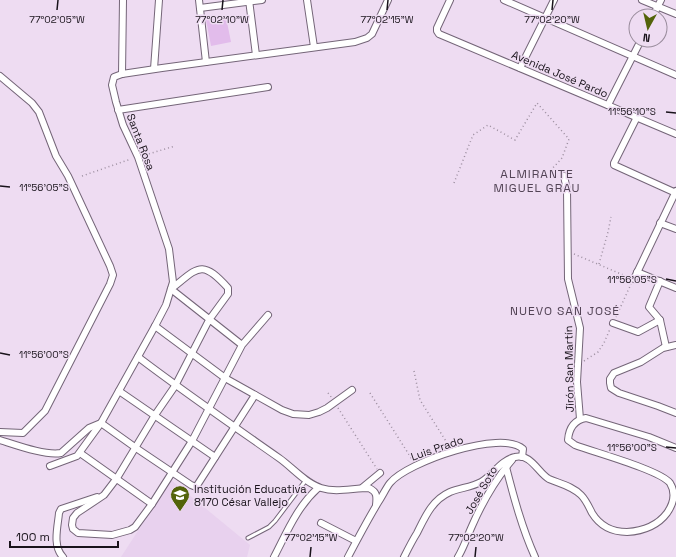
<svg xmlns="http://www.w3.org/2000/svg" width="676" height="557" font-family="'Space Grotesk',sans-serif">
<style>
.built{fill:#e8d1ee}
.green{fill:#e2bceb}
.lines{fill:none;stroke-linecap:round;stroke-linejoin:round}
.service-casing{stroke:#746578;stroke-width:5}
.minor-casing{stroke:#746578;stroke-width:8}
.path{stroke:#9d8fa0;stroke-width:1.5;stroke-dasharray:1 3;stroke-linecap:butt}
.service{stroke:#fff;stroke-width:3}
.minor{stroke:#fff;stroke-width:6}
.ticks{fill:none;stroke:#19131b;stroke-width:1.5}
.labels{text-anchor:middle;dominant-baseline:central;stroke-width:3;stroke-linejoin:round;paint-order:stroke}
.street-label{font-size:11px;fill:#19131b;stroke:#eedcf2}
.poi-label{font-size:11px;fill:#19131b;stroke:#eedcf2;text-anchor:start}
.neighbourhood-label{font-size:12px;letter-spacing:1px;fill:#534456;stroke:#eedcf2}
.ticks-label{font-size:10px;text-anchor:middle;fill:#19131b;stroke:#eedcf2;stroke-width:3;stroke-linejoin:round;paint-order:stroke}
</style>
<rect width="100%" height="100%" fill="#eedcf2"/>
<polygon class="built" points="171,480 250,545 247,557 121,557"/>
<polygon class="green" points="226,17 231,42 211,46 206,20"/>
<g class="lines">
<defs>
<polyline id="service" points="248,538 269,527 275,521 306,480"/>
<g id="minor">
<polyline points="199,0 206,62"/>
<polyline points="249,0 256,55"/>
<polyline points="307,0 314,47"/>
<polyline points="450,0 437,28 437,31 439,34 676,134"/>
<polyline points="504,0 676,75"/>
<polyline points="642,0 676,14"/>
<polyline points="200,8 262,0"/>
<polyline points="653,16 661,0"/>
<polyline points="520,68 554,0"/>
<polyline points="154,69 159,0"/>
<polyline points="122,74 123,0"/>
<polyline points="0,76 32,103 39,112 56,156 68,176 110,266 113,275 110,284 45,411 23,433 0,432"/>
<polyline points="608,105 641,40"/>
<polyline points="118,110 268,87"/>
<polyline points="637,117 614,163 614,165 676,193"/>
<polyline points="564,176 567,190 568,279 580,328 577,382 580,419"/>
<polyline points="660,223 676,229"/>
<polyline points="637,272 676,288"/>
<polyline points="634,279 676,191"/>
<polyline points="660,281 649,307 660,320 666,347"/>
<polyline points="613,323 638,332 660,320"/>
<polyline points="155,326 225,378 282,410 293,414 309,415 319,412 327,408 352,390"/>
<path d="M 242,345 L 171,289 C 198,268 201,258 228,288 L 228,294 L 209,320 L 175,386 L 155,415 L 117,478 L 104,495 L 77,513 L 73,518 L 72,525 L 73,529 L 78,533 L 112,535 L 130,530 L 135,527 L 152,504 L 192,441 L 242,345 L 268,315"/>
<polyline points="676,345 663,348 641,362 614,373 610,379 610,383 611,388 619,393 658,406 676,413"/>
<path d="M 138,357 C 184,392 232,425 279,458 C 292,467 305,483 321,488 C 336,493 353,488 369,488 C 377,492 377,496 376,505"/>
<polyline points="119,391 215,457"/>
<path d="M 0,440 C 16,445 46,456 61,453 L 89,428 L 101,423 L 136,448 L 191,485 L 196,487 L 255,395"/>
<polyline points="80,453 152,504"/>
<polyline points="50,466 77,456 101,423 155,326 166,305 173,282 169,249 138,157 123,125 116,102 112,85 114,77 122,74 162,68 355,42 367,38 372,34 388,0"/>
<path d="M 506,467 C 514,498 522,528 535,557"/>
<polyline points="363,487 380,473"/>
<polyline points="321,523 356,541"/>
<path d="M 63,557 C 52,546 58,526 59,513 L 61,509 L 97,497"/>
<path d="M 274,557 C 287,532 297,507 318,488"/>
<path d="M 348,557 C 358,538 368,519 379,501 C 383,495 386,488 390,483 C 407,462 502,429 523,449 L 522,457"/>
<path d="M 404,557 C 408,549 412,541 417,533 C 425,517 432,500 450,492 C 460,488 472,487 481,482 C 493,475 501,460 515,457 C 531,453 538,473 549,479 C 561,484 572,486 581,495 C 586,500 589,507 592,513 C 600,526 612,532 627,532 C 643,531 658,525 667,513 C 674,503 676,493 670,483 C 660,470 593,452 575,445 L 568,440 C 569,428 574,420 586,418 L 649,437 L 676,448"/>
<path d="M 458,557 C 464,547 467,537 472,526 C 482,503 495,480 512,460"/>
</g>
</defs>
<use href="#service" class="service-casing"/>
<use href="#minor" class="minor-casing"/>
<g class="path">
<polyline points="145,155 175,146"/>
<polyline points="82,176 131,159"/>
<polyline points="454,183 473,135 488,125 515,140 537,103 569,139 562,158 551,170 557,177"/>
<polyline points="574,254 628,277"/>
<polyline points="599,264 608,232 611,217"/>
<polyline points="616,317 631,284"/>
<polyline points="584,361 598,352 604,343 610,329"/>
<polyline points="414,371 420,400 449,446"/>
<polyline points="328,393 332,398"/>
<polyline points="370,393 413,461"/>
<polyline points="338,408 377,469"/>
</g>
<use href="#service" class="service"/>
<use href="#minor" class="minor"/>
</g>
<path class="ticks" d="M 57,10 L 58,0M 222,10 L 223,0M 387,10 L 388,0M 552,10 L 553,0M 666,112 L 676,113M 0,186 L 10,187M 666,279 L 676,281M 0,353 L 10,355M 666,447 L 676,448M 310,557 L 311,547M 475,557 L 476,547"/>
<defs>
<symbol id="school-pin" viewBox="-11 -11 22 30"><path d="M0 17L-7.5 6A9.5 9.5 0 1 1 7.5 6Z" fill="#53630a" stroke="#eedcf2"/><path d="M0-5L7-2L0 1L-7-2ZM-4 1L0 2.5L4 1V4Q0 6-4 4Z" fill="#fff"/></symbol>
</defs>
<g fill-rule="evenodd">
<use href="#school-pin" x="169" y="484" width="22" height="30"/>
</g>
<g class="labels">
<g class="street-label">
<text transform="translate(560 74) rotate(23)">Avenida José Pardo</text>
<text transform="translate(141 142) rotate(69)">Santa Rosa</text>
<text transform="translate(569 369) rotate(-91)">Jirón San Martín</text>
<text transform="translate(437 448) rotate(-19)">Luis Prado</text>
<text transform="translate(481 490) rotate(-60)">José Soto</text>
</g>
<g class="poi-label">
<text x="194" y="489">Institución Educativa<tspan x="194" dy="13">8170 César Vallejo</tspan></text>
</g>
<g class="neighbourhood-label">
<text x="537" y="174">ALMIRANTE<tspan x="537" dy="14">MIGUEL GRAU</tspan></text>
<text x="565" y="311">NUEVO SAN JOSÉ</text>
</g>
</g>
<g class="ticks-label">
<text x="57" y="23">77°02'05"W</text>
<text x="222" y="23">77°02'10"W</text>
<text x="387" y="23">77°02'15"W</text>
<text x="552" y="23">77°02'20"W</text>
<text x="632" y="115">11°56'10"S</text>
<text x="44" y="191">11°56'05"S</text>
<text x="632" y="283">11°56'05"S</text>
<text x="44" y="358">11°56'00"S</text>
<text x="632" y="451">11°56'00"S</text>
<text x="311" y="541">77°02'15"W</text>
<text x="476" y="541">77°02'20"W</text>
</g>
<g transform="translate(648 28) rotate(188)"><circle r="19" fill="#eedcf2" stroke="#998c9c"/>
<path d="M0-3L7 15L0 10L-7 15Z" fill="#53630a"/>
<text y="-6" font-size="11" font-weight="bold" text-anchor="middle" fill="#19131b">N</text>
</g>
<path d="M10 541v6h108v-6" fill="none" stroke="#19131b" stroke-width="2"/>
<text x="16" y="541" font-size="12" fill="#19131b" stroke="#eedcf2" stroke-width="3" paint-order="stroke">100 m</text>
</svg>
